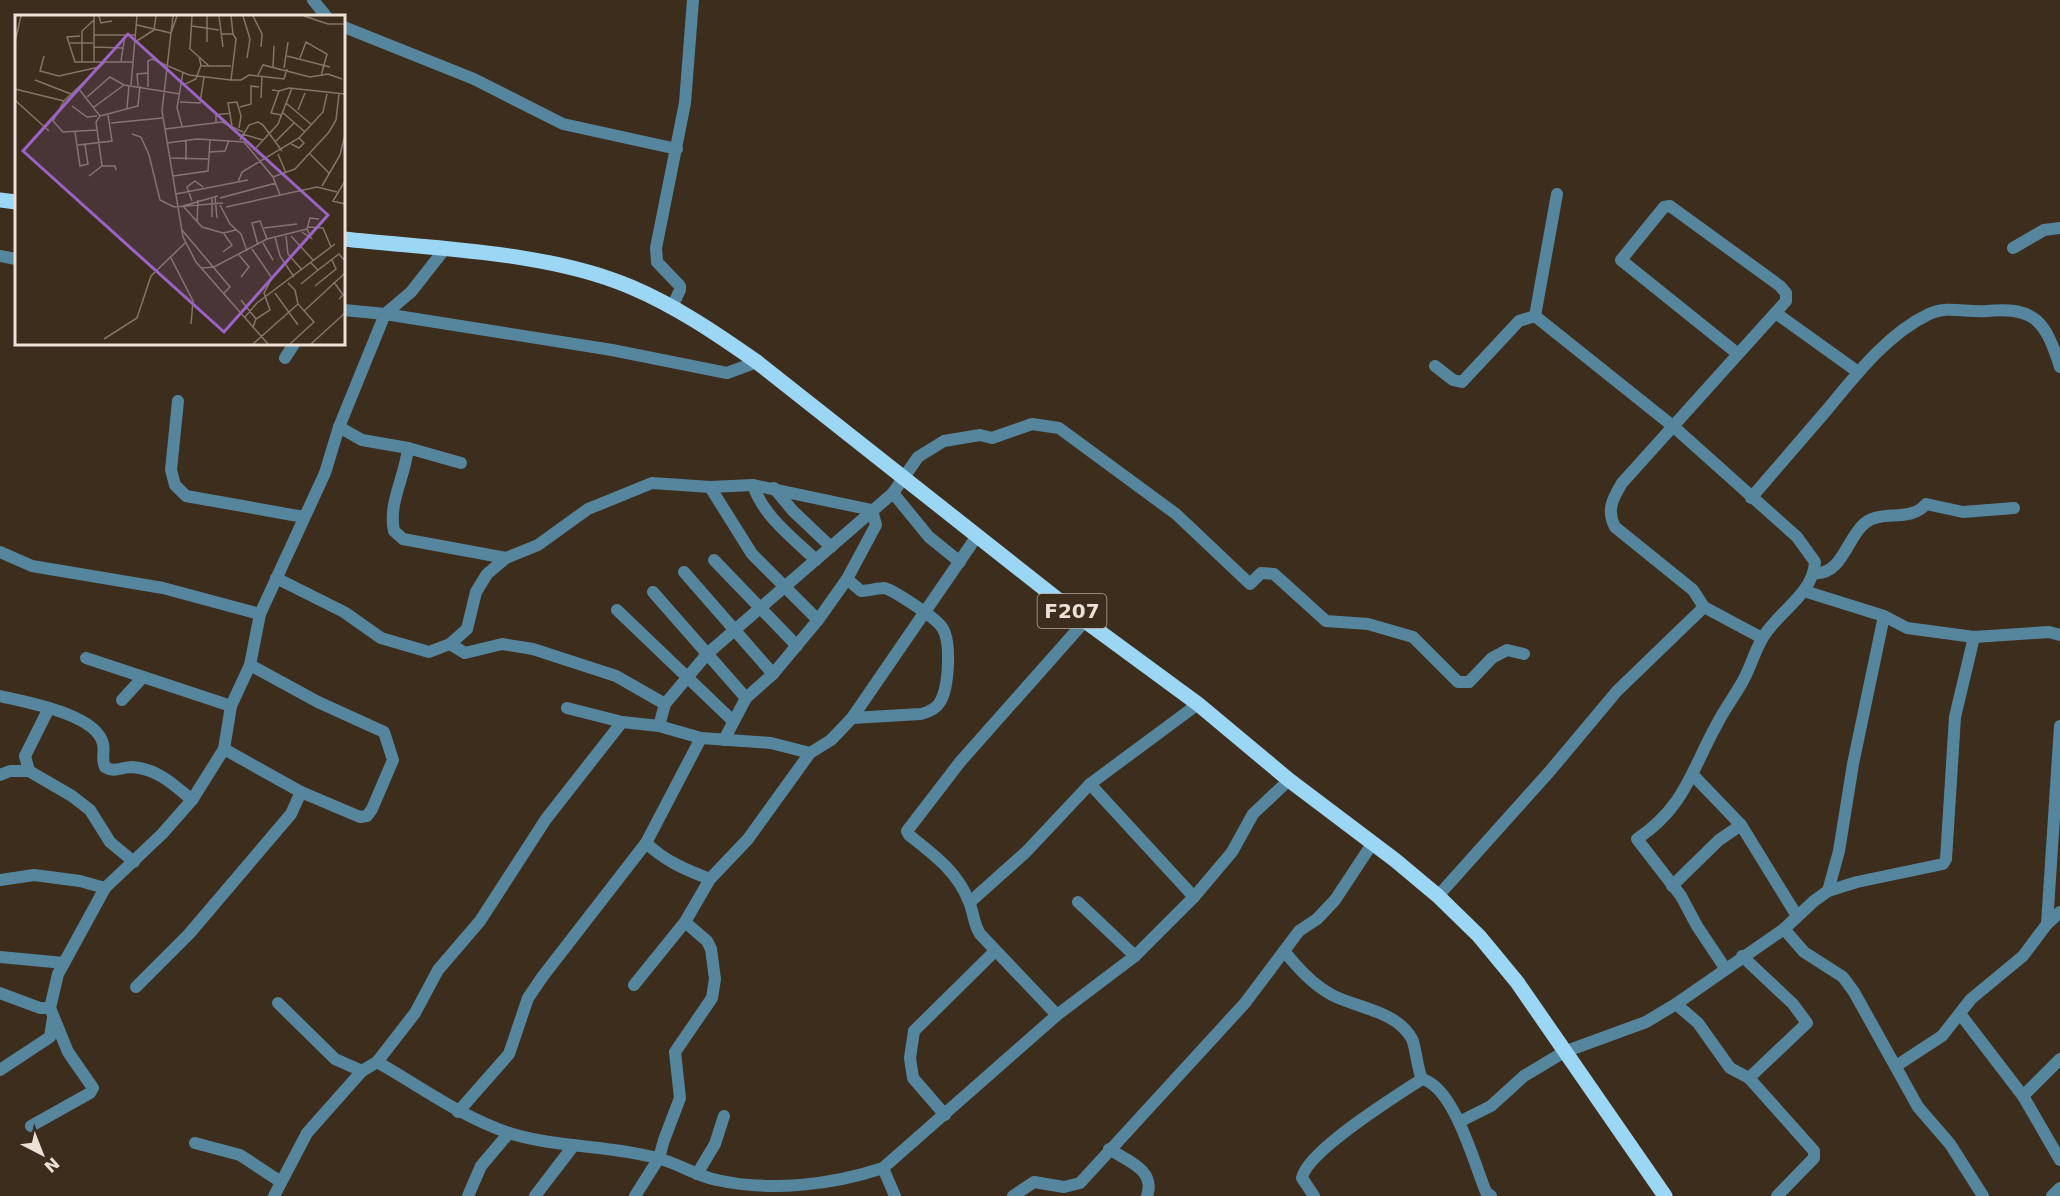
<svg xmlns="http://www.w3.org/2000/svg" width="2060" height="1196" font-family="'DejaVu Sans',sans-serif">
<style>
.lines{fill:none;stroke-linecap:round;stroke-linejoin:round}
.minor{stroke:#55869e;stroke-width:12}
.major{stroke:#9bd7f4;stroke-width:15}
.labels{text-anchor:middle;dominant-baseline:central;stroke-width:4.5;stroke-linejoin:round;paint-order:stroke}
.shield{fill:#3d2d1d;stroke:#b7ab9f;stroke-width:1.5}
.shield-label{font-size:20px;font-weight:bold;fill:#ebe1d7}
.inset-road{fill:none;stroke:#837567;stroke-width:1.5}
.view{fill:#9d62c6;fill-opacity:0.15;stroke:#9d62c6;stroke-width:3}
.inset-edge{fill:none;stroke:#ebe1d7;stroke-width:3}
</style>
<rect width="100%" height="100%" fill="#3d2d1d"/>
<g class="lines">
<g class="minor">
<polyline points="313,0 326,16"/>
<polyline points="344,27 474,79 563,124 677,149"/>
<polyline points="2013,248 2044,230 2060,228"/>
<polyline points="0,256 16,259"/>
<polyline points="672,307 680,290 680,286 657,262 656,248 685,103 693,0"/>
<polyline points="344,310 385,314 612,350 727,373 757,362"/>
<polyline points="1777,314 1858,372"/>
<path d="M 1535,316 L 1674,427 L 1797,537 L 1815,562 C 1813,595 1777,612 1762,639 C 1755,651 1751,665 1745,677 C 1737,693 1725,708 1717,724 C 1691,771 1685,807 1637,839 L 1681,896 L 1697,926 L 1725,968"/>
<polyline points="1535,316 1557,194"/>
<path d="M 1738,354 L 1621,260 L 1664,207 L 1670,206 L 1780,286 L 1786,293 L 1786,301 L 1622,483 C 1613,498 1606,510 1615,527 L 1693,590 L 1704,607 L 1762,638"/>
<polyline points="285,358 294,344"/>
<polyline points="1435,366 1453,380 1462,382 1519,321 1535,316"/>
<polyline points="178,401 171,470 175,485 186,496 304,517"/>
<polyline points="339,427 362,440 408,448 461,463"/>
<path d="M 408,448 C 405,478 388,502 394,531 L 403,539 L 506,558"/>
<path d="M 753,485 C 763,516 793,538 816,560"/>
<polyline points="710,487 752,554 818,620"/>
<polyline points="774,488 793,511 831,547"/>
<polyline points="893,493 929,537 960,562"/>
<path d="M 1751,498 C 1776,469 1801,440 1826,411 C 1855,376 1887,334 1929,314 C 1948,305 1967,313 1987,311 C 2036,306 2046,323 2060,367"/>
<polyline points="0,552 32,566 163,588 260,614"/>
<polyline points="714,560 797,646"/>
<polyline points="684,572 773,674"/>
<path d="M 1814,573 C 1842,576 1847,537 1865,523 C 1882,509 1910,523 1926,504 L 1963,512 L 2014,508"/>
<polyline points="276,578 344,612 381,638 429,652 450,644 467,629 476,592 487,574 506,558 538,545 588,509 652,483 710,487 753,485 872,510 876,525 847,579 818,620 773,674 746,698 724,740"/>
<path d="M 847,579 L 861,591 C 869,591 877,588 884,588 C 892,589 934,617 941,626 C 952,639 949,687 940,702 C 936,709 929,712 921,714 L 852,718"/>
<polyline points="1804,591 1884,616 1907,628 1974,637 2049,632 2060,635"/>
<polyline points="653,592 746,698"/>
<polyline points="617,610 733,721"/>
<polyline points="450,644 465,653 502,644 533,649 616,676 665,704"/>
<polyline points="86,658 231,706"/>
<path d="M 0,696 C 25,702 97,714 103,744 C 105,752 101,759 105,767 C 115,773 121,767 132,767 C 158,769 173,784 192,800"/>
<polyline points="122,700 143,677"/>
<polyline points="567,708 622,722 659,726 701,738 771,743 810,753"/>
<polyline points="659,726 665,704 707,654 893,493 918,457 944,441 980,435 992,438 1032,424 1059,428 1176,514 1250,584 1261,573 1274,574 1326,621 1368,624 1413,637 1458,682 1469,682 1492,658 1507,650 1524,654"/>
<polyline points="224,749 301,792 360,817 367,816 372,809 393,760 384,732 318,702 250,665"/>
<polyline points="29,771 25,756 49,708"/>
<polyline points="0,775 10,771 29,771 72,796 90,810 110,842 134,862"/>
<polyline points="1693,775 1741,825 1797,916"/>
<polyline points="1090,784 1194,897"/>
<path d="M 646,843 C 665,861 686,870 710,879"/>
<polyline points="0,880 34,875 80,881 105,888"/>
<polyline points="1672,886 1719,840 1741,825"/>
<polyline points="1828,891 1839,851 1853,764 1884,616"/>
<polyline points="1438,896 1550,771 1617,691 1704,607"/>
<polyline points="970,902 1026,852 1090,784 1198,704"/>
<polyline points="1078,902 1135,956"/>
<polyline points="2047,924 2060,726"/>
<polyline points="1784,929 1804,952 1843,977 1854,992 1918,1107 1950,1144 1983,1196"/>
<path d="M 1284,951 C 1298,968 1312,984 1332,995 C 1357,1008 1397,1011 1412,1039 C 1416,1048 1417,1068 1422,1079 C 1454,1087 1474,1163 1486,1192 L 1491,1196"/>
<polyline points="1742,956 1793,1004 1807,1023 1749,1078"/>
<polyline points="0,957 64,963"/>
<polyline points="634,985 685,922 710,879 748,839 810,753 831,740 852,718 977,536"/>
<polyline points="136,987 189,934 291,814 301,792"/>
<polyline points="0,993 40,1008 50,1008"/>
<polyline points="278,1003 335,1059 362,1071"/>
<polyline points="1676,1004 1698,1023 1730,1068 1749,1078 1814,1151 1814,1158 1777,1196"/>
<path d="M 1057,1015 L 980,934 C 973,923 974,913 969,902 C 958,872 933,854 909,835 L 907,831 L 960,762 L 1085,621"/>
<polyline points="1961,1015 2023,1096 2060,1160"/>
<path d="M 377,1062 C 420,1086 461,1117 509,1133 C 557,1148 609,1145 657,1158 C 678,1163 696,1176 717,1180 C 770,1192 832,1185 883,1168 L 1057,1015 L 1135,956 L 1194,897 L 1232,852 L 1253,814 L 1289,780"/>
<polyline points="1896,1066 1942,1036 1971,999 2023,956 2047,924 2060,912"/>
<polyline points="0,1070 50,1037 53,1018"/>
<polyline points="2023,1096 2060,1059"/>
<polyline points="458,1112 509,1054 528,998 543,976 646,843 701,738"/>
<polyline points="945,1115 913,1078 910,1058 914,1031 995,951"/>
<polyline points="1459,1122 1491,1106 1524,1076 1564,1052 1646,1022 1676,1004 1784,929 1814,901 1828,891 1857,882 1943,864 1946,859 1955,717 1974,637"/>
<polyline points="31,1126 90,1093 93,1088 68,1052 50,1008 58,974 105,888 162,834 192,800 224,749 231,706 250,665 260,614 325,473 339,427 385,314 411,292 444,250"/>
<polyline points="195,1143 240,1155 281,1182"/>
<path d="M 1109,1149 C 1128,1161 1156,1170 1147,1196"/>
<polyline points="883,1168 895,1196"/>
<polyline points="697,1174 715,1144 724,1116"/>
<polyline points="274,1196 307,1133 362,1071 377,1062 415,1013 438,970 480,921 546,819 622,722"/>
<polyline points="468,1196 481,1166 509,1133"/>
<polyline points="535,1196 574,1145"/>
<polyline points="635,1196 659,1158 664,1140 680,1098 675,1052 712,998 715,979 711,949 707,941 685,922"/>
<polyline points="1013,1196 1034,1182 1064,1187 1080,1183 1245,1003 1299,931 1317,919 1335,900 1372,844"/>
<path d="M 1314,1196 L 1302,1178 C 1307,1151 1396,1096 1422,1079"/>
<polyline points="2052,1196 2060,1188"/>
</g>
<g class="major">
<polyline points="0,200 16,202"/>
<path d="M 344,239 C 434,249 547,251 631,287 C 676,306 717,334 757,362 L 1085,621 L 1198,704 L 1289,780 L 1395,860 L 1438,896 L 1479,936 L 1517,982 L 1665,1196"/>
</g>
</g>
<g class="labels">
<rect class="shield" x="1037.5" y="594" width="69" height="34" rx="4.5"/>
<g class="shield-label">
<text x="1072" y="611">F207</text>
</g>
</g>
<g transform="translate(15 15)">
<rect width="330" height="330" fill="#3d2d1d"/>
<path class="inset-road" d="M 84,1 L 86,8 L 97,6M 158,1 L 147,96 L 168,222 L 181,247 L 253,329M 204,1 L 208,32M 216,1 L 218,19M 228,1 L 235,24 L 232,43M 238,1 L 247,19 L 246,32M 289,1 L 313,9 L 330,9M 122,10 L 156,18 L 162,1M 177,11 L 204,15M 207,19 L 218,19 L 221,24 L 216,65M 79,20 L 121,20M 65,21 L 52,22 L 60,47 L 117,47M 0,27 L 6,1M 120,27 L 139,15 L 141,1M 192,27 L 192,1M 55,28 L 78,28M 79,32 L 108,33M 174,33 L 194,51M 175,33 L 177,1M 29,41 L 25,56 L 44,61 L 84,52M 272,41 L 315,52M 285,43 L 291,27 L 312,39 L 306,61M 106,46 L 110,20M 67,47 L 67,16 L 79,5M 79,47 L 79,1M 186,51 L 216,51M 258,52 L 259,31M 269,53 L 273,27M 243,60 L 248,50 L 295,62 L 313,59 L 327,64M 20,65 L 56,79M 116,70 L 122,1M 168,70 L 181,64 L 186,50 L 184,42M 123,71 L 122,59 L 133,58M 133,72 L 133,46 L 137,44 L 174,60 L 216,65 L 226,65 L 234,60 L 269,64 L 272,54M 63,73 L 85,101M 0,74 L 49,86M 257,75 L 264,76 L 256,98 L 266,100M 264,76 L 274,73 L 330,79M 72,82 L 95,62 L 109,70 L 165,79M 246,83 L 247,61M 1,86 L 34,116M 165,87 L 185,88 L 189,62M 271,88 L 297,110M 57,91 L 72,102 L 82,101M 79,92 L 109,70M 225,92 L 236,89 L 236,71 L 244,72M 112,93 L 114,70M 283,95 L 290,78M 267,97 L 290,117M 85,101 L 123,91 L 125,71M 85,101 L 81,107 L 87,151M 201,107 L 201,100 L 216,98M 96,108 L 147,103M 248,110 L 267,136M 167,111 L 162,93 L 168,57M 217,111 L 213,88 L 222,87 L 226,101 L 224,113M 150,114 L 207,107 L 228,117M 82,115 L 48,117 L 38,106 L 49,86 L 90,47M 60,117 L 65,151 L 73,149 L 70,130M 117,119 L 126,122 L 134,140 L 145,185 L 159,192 L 208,188M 227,119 L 248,125M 171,125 L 171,145M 225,125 L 234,110 L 243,107 L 248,110M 260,127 L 279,108M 152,128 L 182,124 L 229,127 L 258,162 L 265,180M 276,129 L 284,133 L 289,128 L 284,123M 63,130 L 97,126 L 93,100M 239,135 L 263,109 L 277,73M 195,137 L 210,136 L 214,125M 263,139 L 271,158M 295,139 L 314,158M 154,143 L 193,144M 74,161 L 87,151 L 100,151 L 101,155M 158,161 L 193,156 L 195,125M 258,162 L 280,154 L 314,117 L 321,105 L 324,79M 330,166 L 318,186 L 330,189M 223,167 L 227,157 L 284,123 L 308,97 L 312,79M 307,171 L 325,140 L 330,120M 161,179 L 233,165M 203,181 L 168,191 L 187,212 L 208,218 L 221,215M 200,182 L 202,203M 205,183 L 261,168M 177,186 L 172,172 L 180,166 L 188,172M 205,190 L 215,209 L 226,219 L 232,236M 211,192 L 302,172 L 322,177M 197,202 L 197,183M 182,207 L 183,185M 293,212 L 308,213 L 316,232M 249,213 L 282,209M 167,215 L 215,272 L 209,278M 287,217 L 296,223 L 292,214 L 295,203 L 304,204M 271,221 L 273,239 L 287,255M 276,221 L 298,245M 260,222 L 265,241 L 279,262M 248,228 L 258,245M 243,230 L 237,208 L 245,206 L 252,224M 237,234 L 257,263 L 249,278 L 255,295 L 241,304 L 238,312M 208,237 L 217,230 L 209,219M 224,240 L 234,252 L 226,262M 156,243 L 178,286 L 176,309M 296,248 L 303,255 L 324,239 L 329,245M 187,253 L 199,252 L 252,224 L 292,214M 319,267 L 328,280 L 324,284M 273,268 L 280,275 L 283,289 L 299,307 L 275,329M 286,269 L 303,255M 300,271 L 321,254 L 317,245M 260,278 L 283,310M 226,285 L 241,304M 289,296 L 330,258M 230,302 L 242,288 L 320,229M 89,324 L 122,303 L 136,261 L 170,228M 238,329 L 283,289M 296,329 L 330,298"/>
<path class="view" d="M 113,19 L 313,200 L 209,317 L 8,136 Z"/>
<rect width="330" height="330" class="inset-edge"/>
</g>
<g transform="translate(42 1154) rotate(138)" stroke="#3d2d1d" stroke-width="4.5" paint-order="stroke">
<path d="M0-4.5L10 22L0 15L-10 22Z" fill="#ebe1d7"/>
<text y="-9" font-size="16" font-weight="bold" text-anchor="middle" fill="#ebe1d7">N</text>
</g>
</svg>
